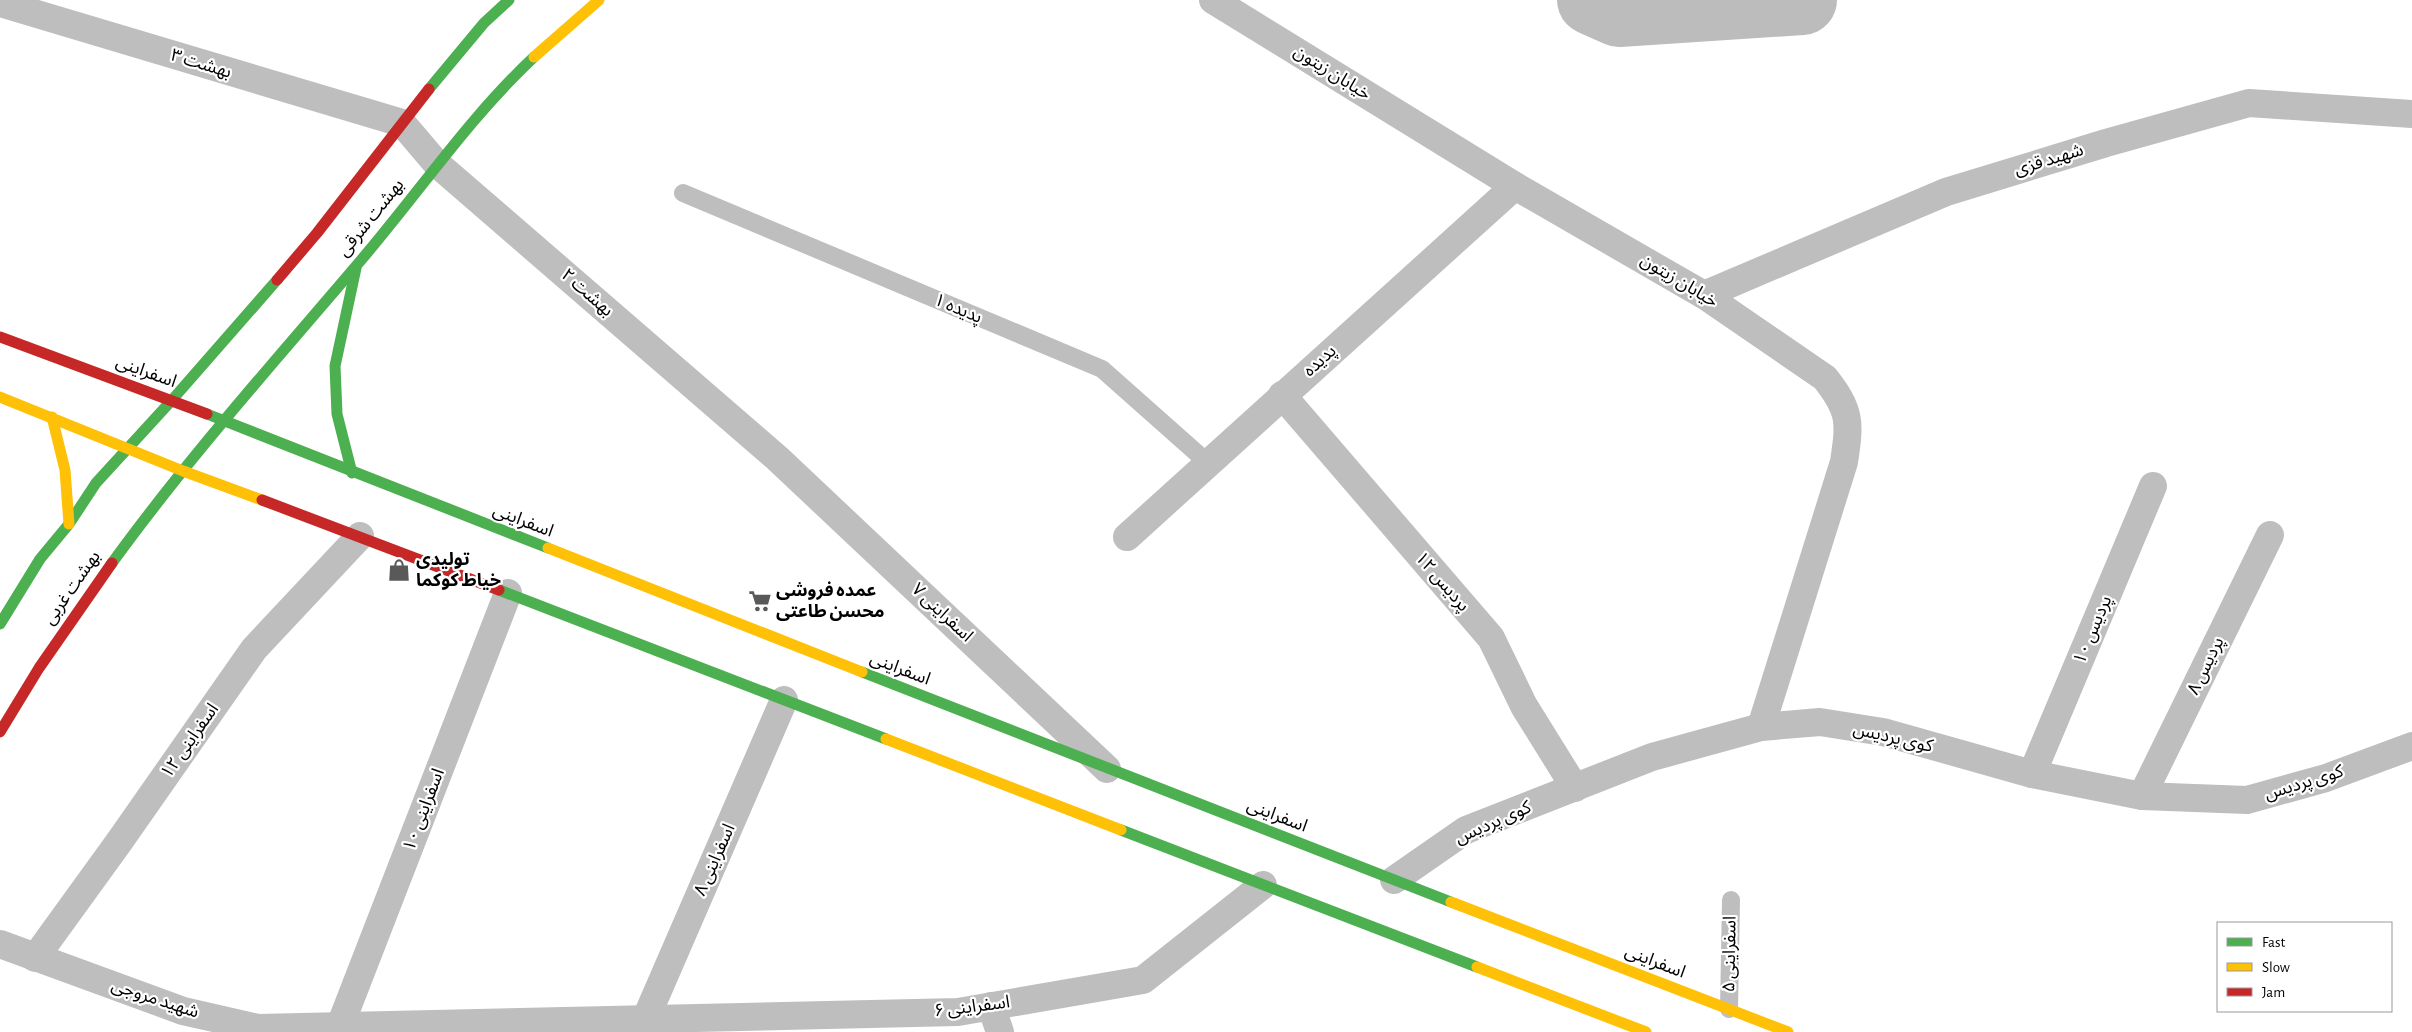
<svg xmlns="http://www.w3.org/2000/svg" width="2412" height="1032" font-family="'Alegreya Sans','Noto Sans Arabic',sans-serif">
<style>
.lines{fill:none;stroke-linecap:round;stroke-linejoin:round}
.river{stroke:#bcbcbc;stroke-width:70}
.lane{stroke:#bebebe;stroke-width:18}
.street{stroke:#bebebe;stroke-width:28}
.fast{stroke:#4caf50;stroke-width:11}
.slow{stroke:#ffc107;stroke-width:11}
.jam{stroke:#c62828;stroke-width:11}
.labels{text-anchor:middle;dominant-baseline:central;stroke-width:4.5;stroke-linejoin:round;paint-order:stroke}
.street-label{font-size:18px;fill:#000;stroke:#fff}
.poi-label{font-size:18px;font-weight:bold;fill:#000;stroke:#fff;text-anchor:start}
</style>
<rect width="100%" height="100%" fill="#fff"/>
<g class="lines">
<polyline class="river" points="1592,0 1619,12 1802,0"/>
<g class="lane">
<polyline points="683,193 1102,369 1208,463"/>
<polyline points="1729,1009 1731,900"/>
</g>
<g class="street">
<path d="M 1213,0 L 1515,186 L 1704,295 L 1825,378 C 1851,411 1850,422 1844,462 L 1761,727"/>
<polyline points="0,3 402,123 436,163 777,458 1107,769"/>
<polyline points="1704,295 1946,192 2106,143 2249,103 2412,114"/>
<polyline points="1282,395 1491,638 1524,706 1575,788"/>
<polyline points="1127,537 1515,186"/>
<polyline points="2032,774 2153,486"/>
<polyline points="2142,796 2270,535"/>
<polyline points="1394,880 1466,830 1652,757 1761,727 1820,722 1883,732 2032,774 2142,796 2247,800 2326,778 2412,746"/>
<polyline points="0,944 183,1011 258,1028 958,1012 1143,980 1263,885"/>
<polyline points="35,958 119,842 254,649 360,536"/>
<polyline points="991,1006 1000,1032"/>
<polyline points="340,1026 508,593"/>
<polyline points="640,1032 784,700"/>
</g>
<g class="fast">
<polyline points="429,89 484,23 509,0"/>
<polyline points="207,414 548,548"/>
<polyline points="352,473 337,414 335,366 356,268"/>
<path d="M 112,563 C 189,457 277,359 362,259 C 420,191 469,118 534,57"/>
<polyline points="499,590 886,739"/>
<polyline points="0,624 40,559 69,524 96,483 172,400 277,280"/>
<polyline points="862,672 1451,902"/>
<polyline points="1121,830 1477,967"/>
</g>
<g class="slow">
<polyline points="534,57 599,0"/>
<polyline points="0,397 183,471 262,500"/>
<polyline points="52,417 65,470 69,524"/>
<polyline points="548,548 862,672"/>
<polyline points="886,739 1121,830"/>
<polyline points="1451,902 1788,1032"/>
<polyline points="1477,967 1646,1032"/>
</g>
<g class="jam">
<polyline points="277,280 317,233 429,89"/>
<polyline points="0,337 207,414"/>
<polyline points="262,500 499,590"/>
<polyline points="0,732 39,668 112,563"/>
</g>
</g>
<defs>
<symbol id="shop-bare" viewBox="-9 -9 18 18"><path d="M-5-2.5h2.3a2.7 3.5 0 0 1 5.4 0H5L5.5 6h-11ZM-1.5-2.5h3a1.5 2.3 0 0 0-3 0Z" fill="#595959" stroke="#fff" stroke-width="2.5" paint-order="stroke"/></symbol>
<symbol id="supermarket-bare" viewBox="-9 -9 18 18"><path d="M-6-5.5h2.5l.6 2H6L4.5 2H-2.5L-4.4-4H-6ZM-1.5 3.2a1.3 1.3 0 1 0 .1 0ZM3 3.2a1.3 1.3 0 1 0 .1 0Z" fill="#595959" stroke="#fff" stroke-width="2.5" paint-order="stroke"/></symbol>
</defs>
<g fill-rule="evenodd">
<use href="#shop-bare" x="383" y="554" width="32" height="32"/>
<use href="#supermarket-bare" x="744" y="585" width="32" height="32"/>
</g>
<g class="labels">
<g class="street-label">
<text transform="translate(201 64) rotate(17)">بهشت ۳</text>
<text transform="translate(1332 73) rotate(32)">خیابان زیتون</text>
<text transform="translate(2049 160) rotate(-17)">شهید قزی</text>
<text transform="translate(371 218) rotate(-51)">بهشت شرقی</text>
<text transform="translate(1679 281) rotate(31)">خیابان زیتون</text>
<text transform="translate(587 293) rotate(41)">بهشت ۲</text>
<text transform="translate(958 309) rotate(23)">پدیده ۱</text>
<text transform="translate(1320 361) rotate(-42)">پدیده</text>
<text transform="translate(146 372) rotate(20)">اسفراینی</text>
<text transform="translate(523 521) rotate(21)">اسفراینی</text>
<text transform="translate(1442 582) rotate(49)">پردیس ۱۲</text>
<text transform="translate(72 588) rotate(-55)">بهشت غربی</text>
<text transform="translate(942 613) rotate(43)">اسفراینی ۷</text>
<text transform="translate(2093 630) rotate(-67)">پردیس ۱۰</text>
<text transform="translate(2206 666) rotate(-64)">پردیس ۸</text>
<text transform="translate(900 669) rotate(21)">اسفراینی</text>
<text transform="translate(1893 738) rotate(13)">کوی پردیس</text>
<text transform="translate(190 741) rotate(-55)">اسفراینی ۱۲</text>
<text transform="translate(2304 783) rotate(-17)">کوی پردیس</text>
<text transform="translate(424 810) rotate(-69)">اسفراینی ۱۰</text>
<text transform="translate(1277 816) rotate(21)">اسفراینی</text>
<text transform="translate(1493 823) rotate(-24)">کوی پردیس</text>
<text transform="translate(715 860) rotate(-66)">اسفراینی ۸</text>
<text transform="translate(1730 954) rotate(-89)">اسفراینی ۵</text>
<text transform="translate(1655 962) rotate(21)">اسفراینی</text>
<text transform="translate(155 999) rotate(18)">شهید مروجی</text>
<text transform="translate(972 1007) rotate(-7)">اسفراینی ۶</text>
</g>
<g class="poi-label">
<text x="416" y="560">تولیدی<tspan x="416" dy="21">خیاط کوکما</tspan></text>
<text x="776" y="591">عمده فروشی<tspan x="776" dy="21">محسن طاعتی</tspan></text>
</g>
</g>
<rect x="2217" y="922" width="175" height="90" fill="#ffffff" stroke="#999999"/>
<rect x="2227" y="938" width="25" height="8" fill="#4caf50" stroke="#999999"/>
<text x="2262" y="947" font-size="15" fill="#000000">Fast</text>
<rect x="2227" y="963" width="25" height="8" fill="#ffc107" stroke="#999999"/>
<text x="2262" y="972" font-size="15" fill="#000000">Slow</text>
<rect x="2227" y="988" width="25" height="8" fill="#c62828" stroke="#999999"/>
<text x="2262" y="997" font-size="15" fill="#000000">Jam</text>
</svg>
